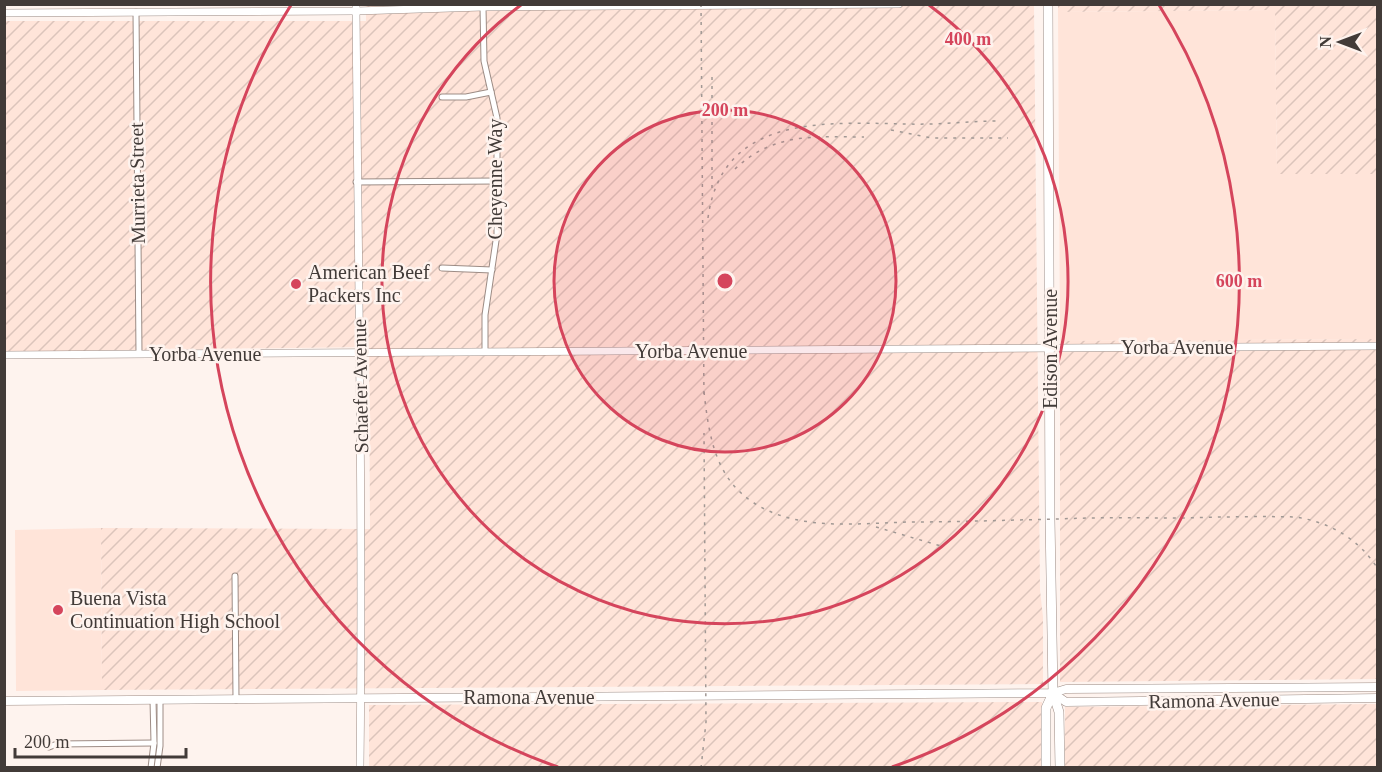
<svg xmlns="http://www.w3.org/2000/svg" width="1382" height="772" font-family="'Times New Roman',serif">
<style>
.built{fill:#ffe4d9}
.industrial{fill:url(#industrial-furrows)}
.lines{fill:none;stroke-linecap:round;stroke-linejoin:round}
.minor-casing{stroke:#9d8c85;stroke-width:7}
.tertiary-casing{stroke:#9d8c85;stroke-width:8}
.secondary-casing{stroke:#9d8c85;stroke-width:9}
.primary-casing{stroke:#9d8c85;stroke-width:10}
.minor{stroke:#fff;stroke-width:5}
.tertiary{stroke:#fff;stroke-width:7}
.secondary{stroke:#fff;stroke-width:8}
.primary{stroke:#fff;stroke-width:9}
.rail{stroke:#a19894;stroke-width:1.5;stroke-dasharray:3 6;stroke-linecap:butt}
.ring{fill:none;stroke:#d5455c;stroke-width:3}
.poi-dot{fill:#d5455c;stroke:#fef3ee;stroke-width:2}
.labels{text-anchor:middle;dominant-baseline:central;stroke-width:5;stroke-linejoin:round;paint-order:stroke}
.street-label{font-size:20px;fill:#423b38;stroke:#fef3ee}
.poi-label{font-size:20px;fill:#423b38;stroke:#fef3ee;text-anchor:start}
.centre{fill:#d5455c;stroke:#fef3ee;stroke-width:3}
.ring-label{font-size:18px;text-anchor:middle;font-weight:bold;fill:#d5455c;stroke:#fef3ee;stroke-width:5;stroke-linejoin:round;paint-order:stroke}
</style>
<defs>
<pattern id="industrial-furrows" width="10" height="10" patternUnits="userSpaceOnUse" patternTransform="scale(1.5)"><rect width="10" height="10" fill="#ffe4d9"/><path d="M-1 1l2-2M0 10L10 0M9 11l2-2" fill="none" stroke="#dcc4bb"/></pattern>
</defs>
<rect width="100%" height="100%" fill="#fef3ee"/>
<g class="built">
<polygon points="1275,10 1277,174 1377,174 1377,339 1060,341 1058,12"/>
<polygon points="101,528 102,690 16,691 15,530"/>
</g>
<g class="industrial">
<polygon points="366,4 1034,5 1040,590 1043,617 1043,684 102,690 101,528 370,529 369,347 5,352 4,21 366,21"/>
<polygon points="1058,5 1377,5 1377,174 1277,174 1275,10 1058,12"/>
<polygon points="1377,339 1377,679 1060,682 1060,341"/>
<polygon points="1042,702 1043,767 369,767 369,705"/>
<polygon points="1377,704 1377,767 1065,767 1065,707"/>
</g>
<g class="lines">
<defs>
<g id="minor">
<polyline points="483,7 484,61 497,118 497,234 485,315 485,352"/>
<polyline points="136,12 139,354"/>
<polyline points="442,97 466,97 491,92"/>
<polyline points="356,182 497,181"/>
<polyline points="442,268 492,270"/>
<polyline points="235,576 236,700"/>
<polyline points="49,747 57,744 154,743"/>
<polyline points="151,768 154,743 153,700"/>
<polyline points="157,768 160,746 160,700"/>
</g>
<g id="tertiary">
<path d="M 356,4 C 358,259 363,513 360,768"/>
<polyline points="4,13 356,11 483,7 899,4"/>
<polyline points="4,355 1378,346"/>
</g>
<g id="secondary">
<polyline points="1053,693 1066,702 1378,698"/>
<polyline points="4,701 1053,693 1066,689 1378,687"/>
</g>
<g id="primary">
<polyline points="1048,4 1050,519 1053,693 1059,712 1060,768"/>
<polyline points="1046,768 1046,708 1053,693"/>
</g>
</defs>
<use href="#minor" class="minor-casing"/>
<use href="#tertiary" class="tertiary-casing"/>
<use href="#secondary" class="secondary-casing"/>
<use href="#primary" class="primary-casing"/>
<use href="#minor" class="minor"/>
<use href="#tertiary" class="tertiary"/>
<use href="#secondary" class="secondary"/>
<use href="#primary" class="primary"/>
<g class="rail">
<polyline points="701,4 704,400"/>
<polyline points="712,77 712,191"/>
<polyline points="891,130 932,138 1008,138"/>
<path d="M 735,169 C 774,132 814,137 864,137"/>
<path d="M 708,218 C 722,112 829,123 908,124 C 939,125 969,121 1000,121"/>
<path d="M 704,392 C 709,436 715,478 754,503 C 799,532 860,523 910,522 C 960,522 1010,520 1059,519 C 1100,517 1141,518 1182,518 C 1220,517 1258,516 1295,517 C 1330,522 1359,539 1378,569"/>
<polyline points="876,527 941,546"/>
<polyline points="701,768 706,722 704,433"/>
</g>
</g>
<circle cx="725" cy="281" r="171" fill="#d5455c" fill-opacity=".12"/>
<g class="ring">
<circle cx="725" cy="281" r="171"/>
<path d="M929 5A343 343 0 1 1 521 5"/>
<path d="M558 767A514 514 0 0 1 291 5M1159 5A514 514 0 0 1 892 767"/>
</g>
<g class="poi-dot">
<circle cx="296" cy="284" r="6"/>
<circle cx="58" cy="610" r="6"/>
</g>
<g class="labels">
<g class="street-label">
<text transform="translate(495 179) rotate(-90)">Cheyenne Way</text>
<text transform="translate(137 183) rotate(-91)">Murrieta Street</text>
<text x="1177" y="347">Yorba Avenue</text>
<text transform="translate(1050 349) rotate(-90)">Edison Avenue</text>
<text x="691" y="351">Yorba Avenue</text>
<text x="205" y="354">Yorba Avenue</text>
<text transform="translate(360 386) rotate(-91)">Schaefer Avenue</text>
<text x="529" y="697">Ramona Avenue</text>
<text transform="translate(1214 700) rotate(-1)">Ramona Avenue</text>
</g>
<g class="poi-label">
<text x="308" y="272">American Beef<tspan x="308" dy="23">Packers Inc</tspan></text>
<text x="70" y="598">Buena Vista<tspan x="70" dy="23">Continuation High School</tspan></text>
</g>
</g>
<circle cx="725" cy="281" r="9" class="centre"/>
<g class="ring-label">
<text x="968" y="45">400 m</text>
<text x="725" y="116">200 m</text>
<text x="1239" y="287">600 m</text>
</g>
<rect width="1382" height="772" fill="none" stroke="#423b38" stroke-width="12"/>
<g transform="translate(1340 42) rotate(270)" stroke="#fef3ee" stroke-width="4.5" paint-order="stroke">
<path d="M0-4.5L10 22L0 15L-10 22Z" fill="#423b38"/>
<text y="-9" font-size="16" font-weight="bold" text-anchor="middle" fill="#423b38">N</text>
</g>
<path d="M15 748v9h171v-9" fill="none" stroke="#423b38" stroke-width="3"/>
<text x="24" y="748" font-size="18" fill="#423b38" stroke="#fef3ee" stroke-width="4.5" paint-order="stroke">200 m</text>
</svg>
